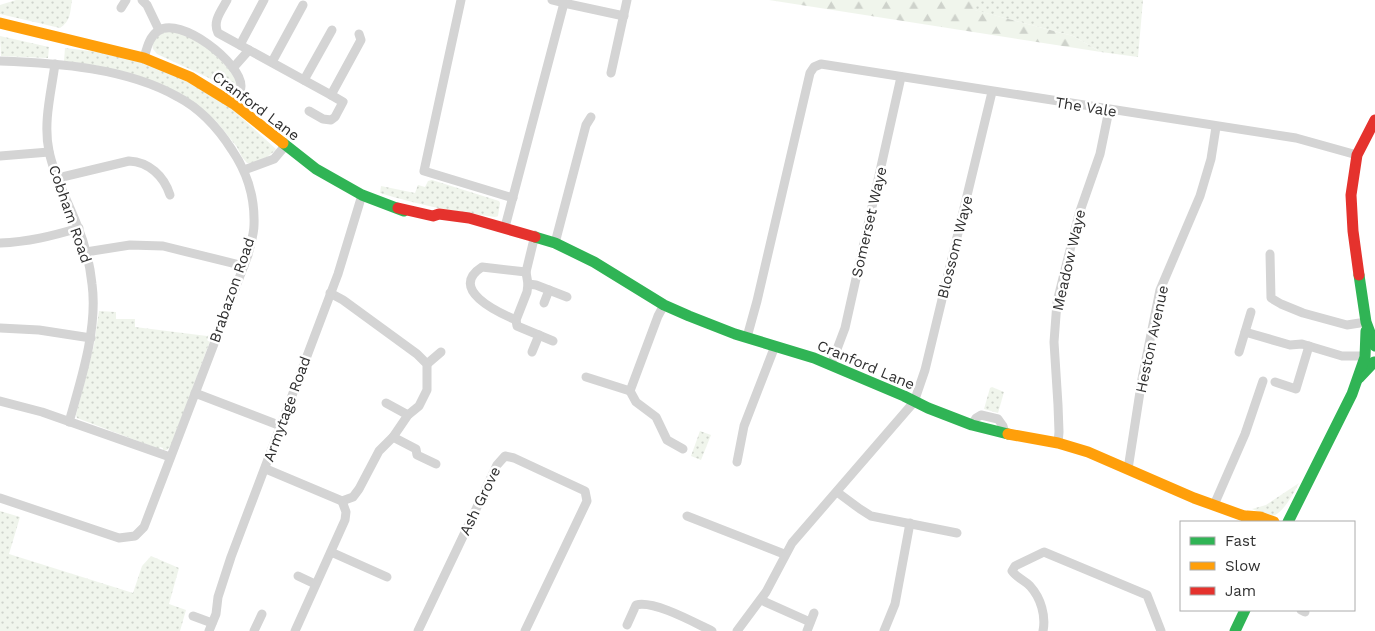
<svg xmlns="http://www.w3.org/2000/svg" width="1375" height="631" font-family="'Work Sans',sans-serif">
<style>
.grass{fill:url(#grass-dots)}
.forest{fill:url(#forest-firs)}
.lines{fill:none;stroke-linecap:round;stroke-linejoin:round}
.street{stroke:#d4d4d4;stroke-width:9}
.fast{stroke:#30b455;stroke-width:11}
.slow{stroke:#ff9f0a;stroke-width:11}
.jam{stroke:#e5322d;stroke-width:11}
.labels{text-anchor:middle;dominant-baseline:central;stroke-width:5;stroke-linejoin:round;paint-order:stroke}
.street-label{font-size:15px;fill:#2f2f2f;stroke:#fff}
</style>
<defs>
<pattern id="grass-dots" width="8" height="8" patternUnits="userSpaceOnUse" patternTransform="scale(1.25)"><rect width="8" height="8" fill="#f0f5ec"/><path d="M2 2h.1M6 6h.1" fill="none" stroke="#ced2cb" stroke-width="1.8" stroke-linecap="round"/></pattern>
<pattern id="forest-firs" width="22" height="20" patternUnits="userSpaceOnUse" patternTransform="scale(1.25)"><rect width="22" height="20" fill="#f0f5ec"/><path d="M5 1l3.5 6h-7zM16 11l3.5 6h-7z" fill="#ced2cb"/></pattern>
</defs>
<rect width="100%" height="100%" fill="#fff"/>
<g class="grass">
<path d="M 16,0 L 72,0 C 70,12 71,21 60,28 L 0,14 L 0,5 Z"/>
<polygon points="975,0 1143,0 1138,57 1101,52 1073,36 974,10"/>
<path d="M 167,31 C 195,32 223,59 237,81 L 237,92 L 229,91 L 209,78 L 157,54 L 153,49 C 151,39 160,35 167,31 Z"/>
<polygon points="0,36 49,47 48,58 1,56"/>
<path d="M 65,48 L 98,52 L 144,63 L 183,79 L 231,108 L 276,149 C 271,156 256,164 247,163 L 242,157 L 237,147 L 216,121 L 181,94 L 99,66 L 64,61 Z"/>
<path d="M 432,180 L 499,201 L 500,203 L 498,216 L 495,217 C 455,212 418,205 380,193 L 381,186 L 415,193 L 418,185 L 425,187 L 428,181 Z"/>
<polygon points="99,311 116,312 116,319 135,319 135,327 207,336 213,333 171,446 167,450 163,450 163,448 160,447 159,449 77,418 76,415 94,345"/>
<polygon points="992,387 1004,392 998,413 984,409 990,388"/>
<polygon points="700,431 711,435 701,460 691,456"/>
<path d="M 1299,483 C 1294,492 1282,516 1271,516 C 1265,515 1257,511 1252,509 L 1266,505 Z"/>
<polygon points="0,511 20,517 9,554 133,593 142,566 151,556 179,568 169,604 186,610 180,631 0,631"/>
</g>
<polygon class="forest" points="769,0 975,0 975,10 1073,36 1101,52"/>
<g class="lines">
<g class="street">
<polyline points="142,0 147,5 159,30"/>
<path d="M 227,0 C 222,10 212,21 218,33 L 331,95 L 361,40 L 359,34"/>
<polyline points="461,0 424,171 513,198"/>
<polyline points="552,0 564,3"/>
<polyline points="121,8 126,0"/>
<polyline points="240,45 264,0"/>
<path d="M 144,58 C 147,48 149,37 158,31 C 180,15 241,63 241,86 C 241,92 237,99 234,104"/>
<path d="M 0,61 C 58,63 127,68 178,97 C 201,109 218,128 232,150 C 247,172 255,198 254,225 C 254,235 250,245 248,255 L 144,527 L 135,536 L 119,538 L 0,498"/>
<polyline points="272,62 303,5"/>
<path d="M 55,64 C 51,93 43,123 49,151 C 54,177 68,201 77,225 C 85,244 90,265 92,284 C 98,328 81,380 69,422"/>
<polyline points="233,68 249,50"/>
<polyline points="611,73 627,0"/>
<polyline points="304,80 332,30"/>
<polyline points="309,111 323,119 331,120 335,117 343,102 331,95"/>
<polyline points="0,156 49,152"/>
<polyline points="244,170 274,159 285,146"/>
<path d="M 58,178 L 129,161 C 149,162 164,176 170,195"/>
<polyline points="505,227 564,3 624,16"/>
<polyline points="535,235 526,272 528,284 527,292 516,320 517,326 553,341"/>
<path d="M 0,243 C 28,242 52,236 79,228"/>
<polyline points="555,243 586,125 591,117"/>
<polyline points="86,252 130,245 163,246 244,266"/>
<polyline points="1270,254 1271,298 1281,304 1303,313 1347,325 1366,322"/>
<polyline points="528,284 536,285 567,297"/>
<polyline points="544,303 549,290"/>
<polyline points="664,305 658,316 630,391 636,402 656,417 667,440 683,449"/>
<path d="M 516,320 C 497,312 448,289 482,267 L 526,272"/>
<polyline points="0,328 39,330 91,338"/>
<polyline points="1245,332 1290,345 1302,344 1342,356 1364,356"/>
<polyline points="747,337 757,301 810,73 814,67 821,64 1296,138 1357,155"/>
<polyline points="532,352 539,335"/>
<polyline points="1239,352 1251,312"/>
<polyline points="427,364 441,352"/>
<polyline points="831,365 845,328 901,77"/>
<polyline points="586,377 630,391"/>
<polyline points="1275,382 1296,389 1309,346"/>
<polyline points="195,393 281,426"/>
<polyline points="0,401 42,412 170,457"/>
<polyline points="386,403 408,415"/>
<polyline points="972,425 976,418 981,415 998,419 1003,426 1005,434"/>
<polyline points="393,437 416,449 417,455 436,464"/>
<polyline points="1058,443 1059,432 1058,405 1054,342 1057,302 1079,214 1100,154 1109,110"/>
<polyline points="737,462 744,426 775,346"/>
<polyline points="266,469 342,501 353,497 359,489 379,451 393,437 408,415 419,406 427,390 427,364 417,354 343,300 330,293"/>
<polyline points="1128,469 1142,379 1160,290 1200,196 1211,159 1216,127"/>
<polyline points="837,492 860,509 871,516 957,533"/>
<polyline points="1214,505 1245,434 1263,381"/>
<polyline points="687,516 784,554"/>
<polyline points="331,552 387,577"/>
<polyline points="298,576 315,584"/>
<polyline points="761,600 810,622"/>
<polyline points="1301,610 1305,612"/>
<polyline points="193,616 212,623"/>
<path d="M 627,625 L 636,605 C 654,600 695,623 712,631"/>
<polyline points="209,631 216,614 218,597 231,557 338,274 362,195"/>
<polyline points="254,631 262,614"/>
<polyline points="295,631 345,520 346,512 342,501"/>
<polyline points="418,631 497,465 505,456 514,458 585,491 587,501 525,631"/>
<polyline points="737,631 766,592 792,543 914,402 925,370 992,92"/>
<polyline points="807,631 814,613"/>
<polyline points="884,631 895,604 910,523"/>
<path d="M 1043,631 C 1046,616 1041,598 1030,586 C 1024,580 1017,578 1012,571 L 1015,566 L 1044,552 L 1147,595 L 1161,631"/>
</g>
<g class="fast">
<polyline points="283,143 316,169 362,195 404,211"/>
<polyline points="535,237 555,243 594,262 664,305 689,316 735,334 814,358 904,396 928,408 972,425 1008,434"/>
<polyline points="1359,275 1366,322 1375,346"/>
<polyline points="1359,378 1374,362"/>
<polyline points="1288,522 1352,394 1365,357 1366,331"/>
<polyline points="1235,631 1245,610"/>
</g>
<g class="slow">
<polyline points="0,23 144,58 190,77 234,104 283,143"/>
<polyline points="1008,434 1058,443 1088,452 1194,498 1244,516 1255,522"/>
<polyline points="1247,516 1260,517 1274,522"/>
</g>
<g class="jam">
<polyline points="398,208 433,216 439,214 469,218 535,237"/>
<polyline points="1359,275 1353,231 1351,195 1357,155 1375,120"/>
</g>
</g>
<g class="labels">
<g class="street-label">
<text transform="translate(256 106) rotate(37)">Cranford Lane</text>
<text transform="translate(1086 107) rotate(9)">The Vale</text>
<text transform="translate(70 214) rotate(71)">Cobham Road</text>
<text transform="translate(869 222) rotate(-77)">Somerset Waye</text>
<text transform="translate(955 247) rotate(-76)">Blossom Waye</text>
<text transform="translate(1069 260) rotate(-77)">Meadow Waye</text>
<text transform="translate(232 290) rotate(-71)">Brabazon Road</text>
<text transform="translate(1152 339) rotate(-78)">Heston Avenue</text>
<text transform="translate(866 365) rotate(23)">Cranford Lane</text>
<text transform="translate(287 409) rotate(-70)">Armytage Road</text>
<text transform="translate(480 501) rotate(-64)">Ash Grove</text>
</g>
</g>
<rect x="1180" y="521" width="175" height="90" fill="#ffffff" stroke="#acacac"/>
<rect x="1190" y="537" width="25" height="8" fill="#30b455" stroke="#acacac"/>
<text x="1225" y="546" font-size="15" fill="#2f2f2f">Fast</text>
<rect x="1190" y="562" width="25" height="8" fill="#ff9f0a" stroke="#acacac"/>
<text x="1225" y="571" font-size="15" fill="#2f2f2f">Slow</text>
<rect x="1190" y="587" width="25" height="8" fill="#e5322d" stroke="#acacac"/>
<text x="1225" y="596" font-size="15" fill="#2f2f2f">Jam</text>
</svg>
